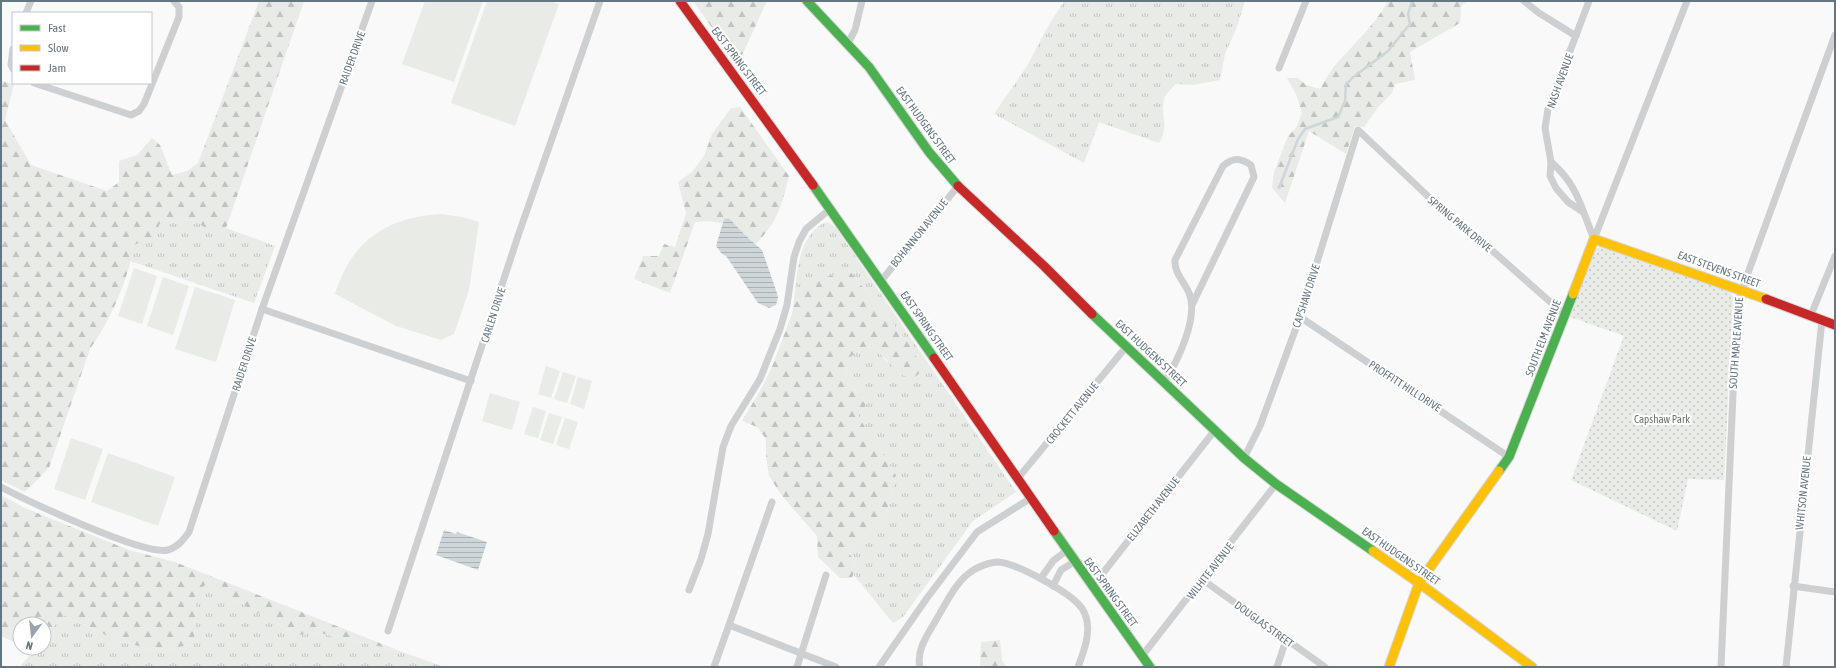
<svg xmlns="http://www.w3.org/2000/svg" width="1836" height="668" font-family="'Asap Condensed',sans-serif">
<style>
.grass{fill:url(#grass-tufts)}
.forest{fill:url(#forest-firs)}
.park{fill:url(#park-dots)}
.pitch{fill:#e8ebe6}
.water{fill:url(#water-rules)}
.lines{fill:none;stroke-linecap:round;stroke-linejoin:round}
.stream{stroke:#ced6d9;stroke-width:2.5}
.fast-casing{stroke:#d5d6d7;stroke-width:11}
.slow-casing{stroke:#d5d6d7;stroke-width:11}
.jam-casing{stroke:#d5d6d7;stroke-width:11}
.street{stroke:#cecfd0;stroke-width:7}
.fast{stroke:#4caf50;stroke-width:9}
.slow{stroke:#ffc107;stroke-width:9}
.jam{stroke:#c62828;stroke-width:9}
.labels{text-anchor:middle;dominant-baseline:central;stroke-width:4;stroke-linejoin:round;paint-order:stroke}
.street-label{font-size:11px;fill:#657683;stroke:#fff}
.park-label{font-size:11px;fill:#687a64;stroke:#fff}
</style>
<defs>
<pattern id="grass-tufts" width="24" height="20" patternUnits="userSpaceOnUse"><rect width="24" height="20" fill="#e8ebe6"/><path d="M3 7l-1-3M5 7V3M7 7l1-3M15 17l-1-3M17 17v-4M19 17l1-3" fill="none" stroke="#c0c3c0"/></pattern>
<pattern id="forest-firs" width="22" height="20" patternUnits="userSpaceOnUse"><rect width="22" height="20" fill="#e8ebe6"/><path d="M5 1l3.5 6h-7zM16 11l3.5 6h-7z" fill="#c0c3c0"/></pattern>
<pattern id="park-dots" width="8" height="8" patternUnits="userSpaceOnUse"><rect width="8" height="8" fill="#e8ebe6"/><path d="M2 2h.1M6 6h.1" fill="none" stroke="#c0c3c0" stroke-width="1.8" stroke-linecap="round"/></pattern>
<pattern id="water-rules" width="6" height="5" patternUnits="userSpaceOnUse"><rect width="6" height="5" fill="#ced6d9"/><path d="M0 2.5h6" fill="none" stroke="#abb2b5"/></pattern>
</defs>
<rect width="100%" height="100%" fill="#f9f9f9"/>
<g class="grass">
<path d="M 1064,1 L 1245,1 L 1237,27 L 1225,54 L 1220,80 L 1193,85 L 1176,84 C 1172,88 1165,94 1164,99 C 1160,117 1170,126 1159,143 L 1099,122 L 1084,163 L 994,114 L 1027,66 L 1047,28 Z"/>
<polygon points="196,219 220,231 226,228 275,246 254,303 130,261 132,246 153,236 161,221"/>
<path d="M 825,222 L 830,223 L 836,228 L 1016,492 L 973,521 L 903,617 L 893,623 L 853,574 L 856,566 L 849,552 L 852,544 L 886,517 L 896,475 L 858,416 L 866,405 C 863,395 852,388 845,380 L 850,356 L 864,347 L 876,348 L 887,362 L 906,340 L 849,270 L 794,299 C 798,271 797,238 825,222 Z"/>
<polygon points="207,584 297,635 320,633 400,651 444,667 20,667 35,648 44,648 44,637 64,615 116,640 157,651 194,644 196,591"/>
</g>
<g class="forest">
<path d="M 259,1 L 304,1 L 226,228 L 220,231 C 210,229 201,228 196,219 L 161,221 L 154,236 L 132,246 C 131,254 131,263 128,270 C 120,298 106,326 90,349 L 49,468 L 25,492 L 1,480 L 1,81 L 14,84 L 5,120 L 31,165 L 107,191 L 119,182 L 119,161 L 137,155 L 152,138 L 160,145 L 172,175 L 187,171 L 198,163 Z"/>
<polygon points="693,1 767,1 738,64"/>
<path d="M 1388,1 L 1468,1 L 1461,6 L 1460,23 L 1410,52 L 1415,80 L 1395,84 L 1392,93 L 1379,106 L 1364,127 L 1355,126 L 1346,154 L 1309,131 L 1285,203 L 1272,188 L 1274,172 L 1288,136 L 1296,128 L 1302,113 L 1296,94 L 1287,78 L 1298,78 L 1306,85 L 1320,89 C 1324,82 1328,75 1333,68 C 1351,46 1374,27 1388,1 Z"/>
<path d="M 740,107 L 789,176 C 781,207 778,221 756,244 L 744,234 L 729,218 L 724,219 L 722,223 L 708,221 L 695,222 L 670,293 L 634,279 L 643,256 L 659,256 L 664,244 L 675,247 L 686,213 L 678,182 L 692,172 L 704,156 L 712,134 L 731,108 Z"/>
<path d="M 849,270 L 906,340 L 920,363 L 921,372 L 912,379 L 898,373 L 876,348 L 864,347 L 850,357 L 845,380 C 852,389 863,395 866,405 L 858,416 L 896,475 L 886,517 L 852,544 L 849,552 L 856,566 L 852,578 L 840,578 L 818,557 L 817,536 L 782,496 L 769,476 L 766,456 L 766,439 L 757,427 L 742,421 L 761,389 L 771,369 L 792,314 L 794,299 L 803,290 L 820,279 Z"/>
<polygon points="1,495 25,508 129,550 175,562 400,651 320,633 297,635 207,584 196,591 194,644 157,651 116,640 64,615 44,637 44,624 20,624 20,645 1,636"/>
<polygon points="1000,640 1002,660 1006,667 980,667 981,642"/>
</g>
<polygon class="park" points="1600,247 1606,247 1729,290 1733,296 1724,480 1688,479 1677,531 1571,480 1624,336 1570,317 1594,253 1596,249"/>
<g class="pitch">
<polygon points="425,1 483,1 454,82 402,64"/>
<polygon points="487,1 550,1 559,4 515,126 451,103"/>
<path d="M 440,214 L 462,217 L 479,222 L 469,290 L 454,334 L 441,340 L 396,326 L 335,294 C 352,240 386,218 440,214 Z"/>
<polygon points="134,268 157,276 142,324 118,316"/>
<polygon points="163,277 189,286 173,335 147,326"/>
<polygon points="195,287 235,300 216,362 175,349"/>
<polygon points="546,366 560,371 551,398 538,394"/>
<polygon points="563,372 576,376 567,403 554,399"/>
<polygon points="578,377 592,381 584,409 570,404"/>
<polygon points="490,393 520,402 512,430 482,421"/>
<polygon points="533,407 546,411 538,438 524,434"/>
<polygon points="549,413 562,417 553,444 540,440"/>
<polygon points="565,418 578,422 569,449 556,445"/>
<polygon points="71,438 103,449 85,500 54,489"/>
<polygon points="108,453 175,477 158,526 91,502"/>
</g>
<g class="water">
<polygon points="729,218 744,234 762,250 776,290 778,297 776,305 769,308 758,303 726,256 722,254 716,246 724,219"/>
<polygon points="444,530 456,534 457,532 487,542 478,570 436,555"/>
</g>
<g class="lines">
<polyline class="stream" points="1279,188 1298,139 1305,129 1338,117 1345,101 1346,85 1352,78 1388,51 1410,24 1408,14 1412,1"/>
<defs>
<g id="fast">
<polyline points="807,1 869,67 929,152 958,186"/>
<polyline points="813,185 934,358"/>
<polyline points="1092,314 1244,458 1276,484 1373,551"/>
<polyline points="1499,471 1509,457 1573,294"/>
<polyline points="1054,531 1150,667"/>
</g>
<g id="slow">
<polyline points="1573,294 1594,239 1766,299"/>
<polyline points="1373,551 1419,583 1532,667"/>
<polyline points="1389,667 1419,583 1499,471"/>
</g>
<g id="jam">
<polyline points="680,1 813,185"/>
<polyline points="958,186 1044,266 1092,314"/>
<polyline points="1766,299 1835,325"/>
<polyline points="934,358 1054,531"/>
</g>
</defs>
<use href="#fast" class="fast-casing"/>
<use href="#slow" class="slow-casing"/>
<use href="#jam" class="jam-casing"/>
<g class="street">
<polyline points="1524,1 1539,13 1576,36"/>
<polyline points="26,13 31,1"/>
<polyline points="848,43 855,30 862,1"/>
<polyline points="13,49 11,65 13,69"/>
<polyline points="1279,68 1306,1"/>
<polyline points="34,83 131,115 139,111 144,104 179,17 179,7 174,1"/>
<path d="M 1551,162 C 1578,185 1581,208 1594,239"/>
<polyline points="1583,212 1568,202 1556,188 1550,176 1551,162 1545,128 1548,109 1589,1"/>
<polyline points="1594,239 1687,1"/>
<polyline points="881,281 958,186"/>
<polyline points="262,309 471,381"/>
<polyline points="1811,315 1835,256"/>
<polyline points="1300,317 1509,457"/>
<path d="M 1164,382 C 1178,361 1199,317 1189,293 C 1184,281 1174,273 1175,260 L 1223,166 C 1233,157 1241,158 1251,165 L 1254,177 L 1192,305"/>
<polyline points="1244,458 1260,426 1300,317 1358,130 1433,201 1478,238 1565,315"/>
<polyline points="1018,478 1126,347"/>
<path d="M 1,487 C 28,501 144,556 168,550 C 178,547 183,540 189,532 L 262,309 L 372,1"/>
<polyline points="1041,578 1053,561 1066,551"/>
<polyline points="1203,580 1325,667"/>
<polyline points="1053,586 1061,570 1074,562"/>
<polyline points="1793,586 1835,592"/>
<polyline points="1092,587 1215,430"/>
<polyline points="689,590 701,559 708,534 723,447 731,426 760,379 780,329 787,305 794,257 799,242 806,229 830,209"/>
<polyline points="729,625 772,502"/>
<polyline points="388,631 518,236 600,1"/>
<polyline points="1142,656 1276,484"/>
<polyline points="714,667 729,625 836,667"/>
<polyline points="797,667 826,575"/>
<polyline points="879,667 927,598 977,532 1031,498"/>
<path d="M 920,667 C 916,650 928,634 936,620 C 947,602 956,580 975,569 C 981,566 991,562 998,562 C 1016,563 1069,592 1080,606 C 1083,609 1085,614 1086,617 C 1091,633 1084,651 1078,667"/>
<polyline points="1277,667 1286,640"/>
<polyline points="1721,667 1737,303 1835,35"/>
<polyline points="1786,667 1822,320"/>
</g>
<use href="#fast" class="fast"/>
<use href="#slow" class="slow"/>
<use href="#jam" class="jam"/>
</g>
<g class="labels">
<g class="street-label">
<text transform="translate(352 58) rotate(-70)">RAIDER DRIVE</text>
<text transform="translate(739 61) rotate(53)">EAST SPRING STREET</text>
<text transform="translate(1560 81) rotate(-70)">NASH AVENUE</text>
<text transform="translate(926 125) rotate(54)">EAST HUDGENS STREET</text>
<text transform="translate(1460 224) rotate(40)">SPRING PARK DRIVE</text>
<text transform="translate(919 233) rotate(-51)">BOHANNON AVENUE</text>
<text transform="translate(1719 269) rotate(20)">EAST STEVENS STREET</text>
<text transform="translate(1306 296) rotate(-72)">CAPSHAW DRIVE</text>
<text transform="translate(493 315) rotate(-72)">CARLEN DRIVE</text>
<text transform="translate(927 326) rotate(55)">EAST SPRING STREET</text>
<text transform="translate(1543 338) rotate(-69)">SOUTH ELM AVENUE</text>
<text transform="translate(1736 343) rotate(-86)">SOUTH MAPLE AVENUE</text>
<text transform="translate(1151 353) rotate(43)">EAST HUDGENS STREET</text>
<text transform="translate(244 364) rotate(-72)">RAIDER DRIVE</text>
<text transform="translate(1405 386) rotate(33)">PROFFITT HILL DRIVE</text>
<text transform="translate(1072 413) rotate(-51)">CROCKETT AVENUE</text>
<text transform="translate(1803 493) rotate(-84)">WHITSON AVENUE</text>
<text transform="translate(1153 509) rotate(-52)">ELIZABETH AVENUE</text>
<text transform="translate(1401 556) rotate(35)">EAST HUDGENS STREET</text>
<text transform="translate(1210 571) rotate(-52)">WILHITE AVENUE</text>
<text transform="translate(1111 592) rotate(54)">EAST SPRING STREET</text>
<text transform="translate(1264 624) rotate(36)">DOUGLAS STREET</text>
</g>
<g class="park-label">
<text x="1662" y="419">Capshaw Park</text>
</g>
</g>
<rect width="1836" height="668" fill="none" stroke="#657683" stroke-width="4"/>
<rect x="12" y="12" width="140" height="72" fill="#ffffff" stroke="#c1c8cd"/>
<rect x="20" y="25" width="20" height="6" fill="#4caf50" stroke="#c1c8cd"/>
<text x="48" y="32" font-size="12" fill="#657683">Fast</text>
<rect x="20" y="45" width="20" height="6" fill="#ffc107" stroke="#c1c8cd"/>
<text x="48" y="52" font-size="12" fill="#657683">Slow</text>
<rect x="20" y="65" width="20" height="6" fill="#c62828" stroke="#c1c8cd"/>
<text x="48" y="72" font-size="12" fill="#657683">Jam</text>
<g transform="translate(32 636) rotate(195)"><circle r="19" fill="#ffffff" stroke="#c1c8cd"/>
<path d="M0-3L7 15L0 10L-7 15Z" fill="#99a4ac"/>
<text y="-6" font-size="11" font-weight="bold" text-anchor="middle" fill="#657683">N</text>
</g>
</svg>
